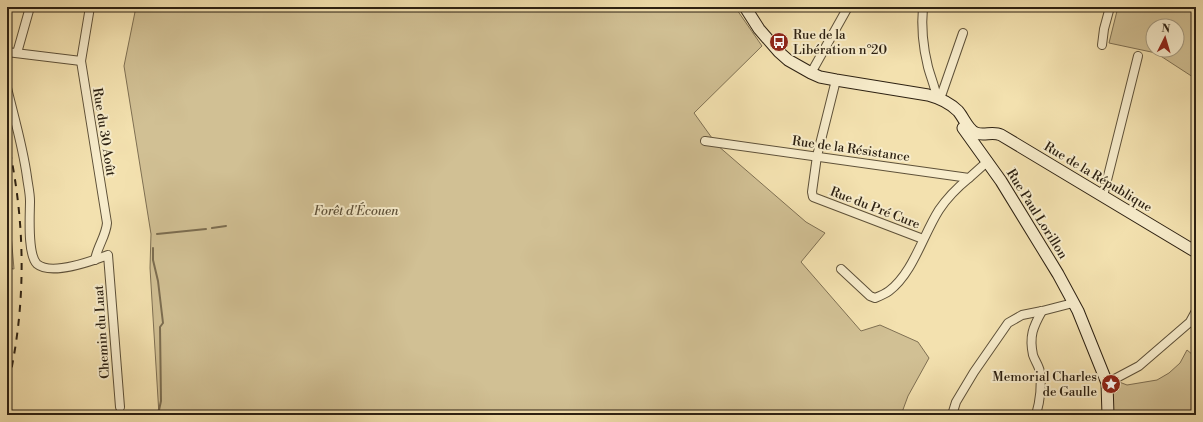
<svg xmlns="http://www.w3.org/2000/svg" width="1203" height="422" font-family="'Libre Bodoni',serif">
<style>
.green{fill:#d1c094;stroke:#7f7053;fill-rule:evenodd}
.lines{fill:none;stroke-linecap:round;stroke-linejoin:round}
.stream{stroke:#7c6d50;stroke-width:2}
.minor-casing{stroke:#5e5139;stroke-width:10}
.secondary-casing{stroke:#2d2112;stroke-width:13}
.minor{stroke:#f7eccb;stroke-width:8}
.secondary{stroke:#f7eccb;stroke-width:11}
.rail{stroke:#2d2112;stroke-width:2;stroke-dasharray:7 7;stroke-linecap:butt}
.labels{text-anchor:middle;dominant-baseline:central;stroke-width:4;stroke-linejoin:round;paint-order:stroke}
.poi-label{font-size:13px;fill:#2d2112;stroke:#f7eccb;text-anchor:start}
.street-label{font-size:13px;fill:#2d2112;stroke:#f7eccb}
.park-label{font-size:13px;font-style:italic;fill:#5e5139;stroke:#f7eccb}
</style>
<rect width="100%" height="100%" fill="#f3e1af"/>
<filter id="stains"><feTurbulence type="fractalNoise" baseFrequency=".005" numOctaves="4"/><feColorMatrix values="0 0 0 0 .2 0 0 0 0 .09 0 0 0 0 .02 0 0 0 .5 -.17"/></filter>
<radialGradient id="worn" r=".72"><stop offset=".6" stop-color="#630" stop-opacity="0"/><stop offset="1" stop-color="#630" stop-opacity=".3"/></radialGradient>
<g class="green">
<polygon points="136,7 735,7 762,46 694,113 717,145 806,222 825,233 801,262 861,331 880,325 918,342 929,358 908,396 901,415 159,415 150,268 151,234 124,66"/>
<path d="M 1118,7 L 1196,7 L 1196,79 L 1156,53 L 1109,43 ZM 1153,26 L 1177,26 L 1177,50 L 1153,50 Z"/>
<polygon points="7,187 14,269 7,268"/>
<polygon points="1187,350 1193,355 1196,352 1196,415 1110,415 1108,391 1114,380 1127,385 1157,380 1169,373 1180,363"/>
</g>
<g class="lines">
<g class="stream">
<polyline points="212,228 226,226"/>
<polyline points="157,234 206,229"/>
<polyline points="153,415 159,410 161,401 160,327 163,323 158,281 153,260 153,248"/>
</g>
<defs>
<g id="minor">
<path d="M 90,7 L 81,61 L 107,223 C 106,236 97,247 95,260"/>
<path d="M 923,7 C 921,28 923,47 928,67 C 931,78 935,87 937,98"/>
<polyline points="1102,45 1104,29 1110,7"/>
<polyline points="7,52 81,61"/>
<polyline points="17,53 30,7"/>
<polyline points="811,73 848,7"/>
<polyline points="836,80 817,156 812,192 813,197 923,239"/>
<path d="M 7,88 C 14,117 23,147 27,177 C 28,185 30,193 30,201 C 30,215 27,254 37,264 C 51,276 92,261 108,255 L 120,407"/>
<polyline points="940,99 963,33"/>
<polyline points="705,141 969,178 988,161"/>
<polyline points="1103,196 1138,56"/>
<path d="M 841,269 L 870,296 L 875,298 C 880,296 885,294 889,291 C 913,273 923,235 939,210 C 947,198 958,187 969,178"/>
<polyline points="1107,383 1139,366 1190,322 1196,311"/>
<polyline points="952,415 956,402 974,372 1008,323 1022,315 1042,311 1073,303"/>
<path d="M 1036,415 C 1040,401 1042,387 1040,372 C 1039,366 1035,361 1033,355 C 1029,336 1033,327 1042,311"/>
</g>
<g id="secondary">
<path d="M 745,7 L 759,29 L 779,52 L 788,60 L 811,73 L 820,77 L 836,80 L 928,95 C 939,98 950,103 958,111 C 964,118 968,130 976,133 C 984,136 993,131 1001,135 L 1196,252"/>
<polyline points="963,128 1001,181 1058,274 1078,311 1107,383 1108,415"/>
</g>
</defs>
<use href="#minor" class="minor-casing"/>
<use href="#secondary" class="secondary-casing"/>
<use href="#minor" class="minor"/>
<use href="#secondary" class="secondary"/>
<path class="rail" d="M 7,138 C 26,221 27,306 7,389"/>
</g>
<defs>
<symbol id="bus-disc" viewBox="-11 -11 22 22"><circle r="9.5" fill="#8f2418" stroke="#f7eccb"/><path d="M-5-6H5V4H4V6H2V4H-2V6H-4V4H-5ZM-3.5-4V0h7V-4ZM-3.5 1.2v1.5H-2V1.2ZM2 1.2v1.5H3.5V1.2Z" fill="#fff"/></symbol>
<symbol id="sight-disc" viewBox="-11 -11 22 22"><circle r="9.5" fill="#8f2418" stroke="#f7eccb"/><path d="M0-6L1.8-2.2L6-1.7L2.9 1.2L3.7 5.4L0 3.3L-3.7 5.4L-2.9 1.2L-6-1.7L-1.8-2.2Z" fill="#fff"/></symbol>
</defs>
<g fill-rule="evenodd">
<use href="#bus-disc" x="768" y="31" width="22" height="22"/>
<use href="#sight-disc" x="1100" y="373" width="22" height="22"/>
</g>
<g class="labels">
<g class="poi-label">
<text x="793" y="35">Rue de la<tspan x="793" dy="15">Libération n°20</tspan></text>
<text x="1097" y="377" text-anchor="end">Memorial Charles<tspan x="1097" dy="15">de Gaulle</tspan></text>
</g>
<g class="street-label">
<text transform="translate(104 132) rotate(81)">Rue du 30 Août</text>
<text transform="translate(851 149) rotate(8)">Rue de la Résistance</text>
<text transform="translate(1098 177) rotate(31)">Rue de la République</text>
<text transform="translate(875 208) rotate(21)">Rue du Pré Cure</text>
<text transform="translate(1037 214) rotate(58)">Rue Paul Lorillon</text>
<text transform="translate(102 332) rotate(-94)">Chemin du Luat</text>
</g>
<g class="park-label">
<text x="356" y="211">Forêt d'Écouen</text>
</g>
</g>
<rect width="1203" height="422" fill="none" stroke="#f3e1af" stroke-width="24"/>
<rect x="8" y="8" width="1187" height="406" fill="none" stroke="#2d2112" stroke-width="2"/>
<rect x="12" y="12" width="1179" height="398" fill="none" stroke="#2d2112"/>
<g transform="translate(1165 38) rotate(5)"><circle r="19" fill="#f7eccb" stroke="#a69b81"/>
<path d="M0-3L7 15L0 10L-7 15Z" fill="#8f2418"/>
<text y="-6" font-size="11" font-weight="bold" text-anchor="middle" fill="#2d2112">N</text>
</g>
<rect width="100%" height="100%" filter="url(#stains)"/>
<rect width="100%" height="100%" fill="url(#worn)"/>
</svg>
